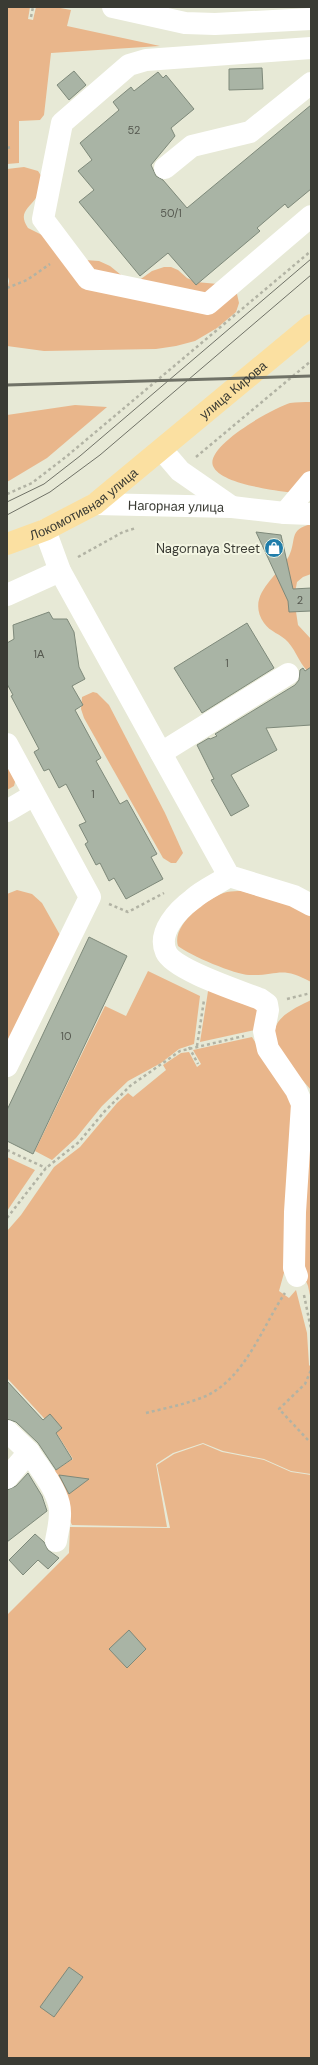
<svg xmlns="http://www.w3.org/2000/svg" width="318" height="2065" font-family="'DM Sans',sans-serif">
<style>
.green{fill:#e9b68b}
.building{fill:#a9b4a5;stroke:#7e897a}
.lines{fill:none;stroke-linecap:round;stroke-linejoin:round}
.path{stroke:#b2b3a4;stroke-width:2.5;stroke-dasharray:3 3;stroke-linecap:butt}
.minor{stroke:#fff;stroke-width:22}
.major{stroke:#fbe0a1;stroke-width:22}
.tram{stroke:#707267;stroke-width:1}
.rail{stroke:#707267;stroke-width:3}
.labels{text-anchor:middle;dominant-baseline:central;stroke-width:4;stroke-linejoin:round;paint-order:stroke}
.number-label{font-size:11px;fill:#565950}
.street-label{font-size:13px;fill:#3a3b34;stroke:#f4f6e3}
.poi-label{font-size:13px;fill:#3a3b34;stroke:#f4f6e3;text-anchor:end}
</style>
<rect width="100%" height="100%" fill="#e7e9d6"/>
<g class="green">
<polygon points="8,7 30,7 28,19 33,20 36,7 55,7 71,10 67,26 160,46 51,53 44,115 40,120 19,121 19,163 7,164"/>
<path d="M 24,167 L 38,171 L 42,177 C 41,183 40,193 36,198 C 28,209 18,213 28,228 L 48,238 L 85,260 L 99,261 L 110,266 L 126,279 L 138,281 L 152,271 L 164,267 L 171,267 L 178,270 L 187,278 L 196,282 L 218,284 L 233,290 L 237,294 L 239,303 L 236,312 L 217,328 L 195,341 L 176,346 L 156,349 L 44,351 L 7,346 L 7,292 L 9,281 L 7,273 L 7,169 Z"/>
<path d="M 311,402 L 311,495 C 291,492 222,487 213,466 C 205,446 273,408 290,403 C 296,402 304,402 311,402 Z"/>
<polygon points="75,405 107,407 47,458 7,482 7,415"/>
<path d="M 311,524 L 311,574 L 303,577 L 297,582 L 294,598 L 298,625 L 311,639 L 311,674 C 300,666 297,652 288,642 C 281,634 270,632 264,623 C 245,595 278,577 289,556 C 297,540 288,530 311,524 Z"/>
<polygon points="93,692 97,693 109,705 165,813 183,853 176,863 171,863 163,858 84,718 81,709 82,697"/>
<polygon points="7,758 16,778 14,786 7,790"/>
<polygon points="17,890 32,894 42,903 60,935 7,1059 7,894"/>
<path d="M 242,891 L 299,908 L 311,917 L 311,982 C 281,965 278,976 249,975 C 236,975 189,955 178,946 C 171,925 208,897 227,892 C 232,891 237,891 242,891 Z"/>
<polygon points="148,971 200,996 194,1044 179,1049 161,1063 128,1081 102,1106 76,1138 52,1160 35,1151 105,1006 126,1016"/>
<polygon points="209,985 260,1008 260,1029 200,1042"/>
<path d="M 311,1000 L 311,1090 L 274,1048 C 274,1042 274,1035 275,1029 C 278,1015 299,1006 311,1000 Z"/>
<polygon points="252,1037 294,1105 287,1262 279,1291 289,1298 296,1290 307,1333 309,1365 311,1367 311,1474 291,1471 264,1459 223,1451 203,1443 173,1453 156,1464 167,1527 72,1525 56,1490 58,1475 54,1471 73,1459 54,1429 7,1378 7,1231 21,1215 54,1167 80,1147 117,1103 128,1093 133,1097 166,1070 163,1065 181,1053 189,1052 197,1067 201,1064 193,1050"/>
<polygon points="311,1104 311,1300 308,1286 302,1271"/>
<polygon points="7,1157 35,1170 7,1211"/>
<polygon points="203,1444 222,1452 264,1460 291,1472 311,1475 311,2058 7,2058 7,1615 69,1553 70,1527 170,1528 157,1465 174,1454"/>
</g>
<g class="building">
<polygon points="262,68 263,89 229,90 229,69"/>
<polygon points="74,71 86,85 69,100 57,85"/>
<polygon points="158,72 163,78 166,75 194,109 171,128 175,136 151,165 156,176 163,180 187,208 311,105 311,189 288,208 285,204 257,228 260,231 196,285 168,253 140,276 79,202 94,190 78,171 92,160 80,143 119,110 113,102 131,87 134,91"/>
<polygon points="256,532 281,535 293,589 311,588 311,611 289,612 288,601"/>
<polygon points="49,612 53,619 67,619 74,632 79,667 85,679 72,686 83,705 75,710 101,758 96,761 120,804 127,800 157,854 151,857 163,879 126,899 114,878 109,881 100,863 96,865 85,844 88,842 79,825 86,822 66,784 59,788 49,769 44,771 34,752 39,749 11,696 13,695 7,684 7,643 14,639 13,625"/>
<polygon points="247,623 274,668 202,713 174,668"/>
<polygon points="311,667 311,725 266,728 277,750 231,775 249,806 231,816 211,780 214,779 197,745 209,738 210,739 217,736 215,734 295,685 299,680 300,670 303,668 305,671"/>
<polygon points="89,937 127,956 33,1154 7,1141 7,1110"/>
<polygon points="7,1381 43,1420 50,1414 62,1428 56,1433 72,1459 56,1470 38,1443 16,1422 7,1419"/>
<polygon points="28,1473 42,1496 47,1511 7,1542 7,1490 16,1486"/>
<polygon points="59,1475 89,1479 69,1494"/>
<polygon points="35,1534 44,1542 48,1550 59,1558 48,1569 38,1560 23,1575 9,1560"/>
<polygon points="129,1630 146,1649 127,1668 109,1649"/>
<polygon points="69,1967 83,1977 54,2017 40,2007"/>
</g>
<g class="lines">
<g class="path">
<polyline points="31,17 33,7"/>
<polyline points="7,148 11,147"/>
<polyline points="7,288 27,280 50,264"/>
<polyline points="196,457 311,361"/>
<polyline points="7,494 32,483 67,456 311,251"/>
<polyline points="78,557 123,532 136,528"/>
<polyline points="109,904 128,912 164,893"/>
<polyline points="287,999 311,993"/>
<polyline points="197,1046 204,1000"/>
<polyline points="189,1047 198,1064"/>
<polyline points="7,1150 46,1168"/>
<polyline points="7,1218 46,1168 79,1142 104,1112 130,1086 180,1051 244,1036"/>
<polyline points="304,1295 311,1329"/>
<path d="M 146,1413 C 166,1408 187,1404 206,1396 C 246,1377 262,1327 285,1293"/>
<polyline points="308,1440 279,1409 305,1384 311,1370"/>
</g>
<g class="minor">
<polyline points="113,7 185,23 215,24 311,19"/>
<polyline points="311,48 146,60 129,65 62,123 43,219 88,279 208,304 311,216"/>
<polyline points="165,168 192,146 250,132 311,83"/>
<polyline points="162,450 180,471 232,507"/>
<path id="s1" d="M 95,504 L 232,507 L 285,513 L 311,514"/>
<polyline points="285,513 311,482"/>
<polyline points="45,530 60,571 229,876 294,896 311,905"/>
<polyline points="7,595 60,571"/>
<polyline points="7,744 90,897 7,1066"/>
<polyline points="161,753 288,674"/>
<polyline points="7,811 34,795"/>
<path d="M 229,876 C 217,884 203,890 193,899 C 178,910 157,932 166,952 C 174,970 240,991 260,999 L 267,1004 L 268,1010 L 264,1031 L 268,1049 L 296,1090 L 302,1104 L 295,1212 L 294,1268 L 297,1276"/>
<polyline points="7,1431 29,1452 7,1478"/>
<path d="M 29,1452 C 39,1468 54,1485 59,1504 C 62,1516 58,1529 56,1541"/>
</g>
<path class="major" id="s2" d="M 7,544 L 45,530 L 95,504 L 311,325"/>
<g class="tram">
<polyline points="7,502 44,484 80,456 311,259"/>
<polyline points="7,515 50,492 100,455 311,275"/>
</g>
<polyline class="rail" points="7,385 311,376"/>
</g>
<defs>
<symbol id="shop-disc" viewBox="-11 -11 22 22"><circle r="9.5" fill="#207daa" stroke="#f4f6e3"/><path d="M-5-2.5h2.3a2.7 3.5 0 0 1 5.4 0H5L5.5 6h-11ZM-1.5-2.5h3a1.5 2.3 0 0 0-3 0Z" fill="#fff"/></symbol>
</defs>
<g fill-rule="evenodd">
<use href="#shop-disc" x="263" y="537" width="22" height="22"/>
</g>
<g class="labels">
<g class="number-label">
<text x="134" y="130">52</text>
<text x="171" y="213">50/1</text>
<text x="300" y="600">2</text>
<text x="39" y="654">1А</text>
<text x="227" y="663">1</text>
<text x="93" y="794">1</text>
<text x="66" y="1036">10</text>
</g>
<g class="street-label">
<text stroke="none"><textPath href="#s2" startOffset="276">улица Кирова</textPath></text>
<text stroke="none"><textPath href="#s2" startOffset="87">Локомотивная улица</textPath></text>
<text stroke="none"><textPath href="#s1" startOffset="81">Нагорная улица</textPath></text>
</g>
<g class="poi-label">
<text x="260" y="548">Nagornaya Street</text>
</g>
</g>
<rect width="318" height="2065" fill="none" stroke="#3a3b34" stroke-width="16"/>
</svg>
